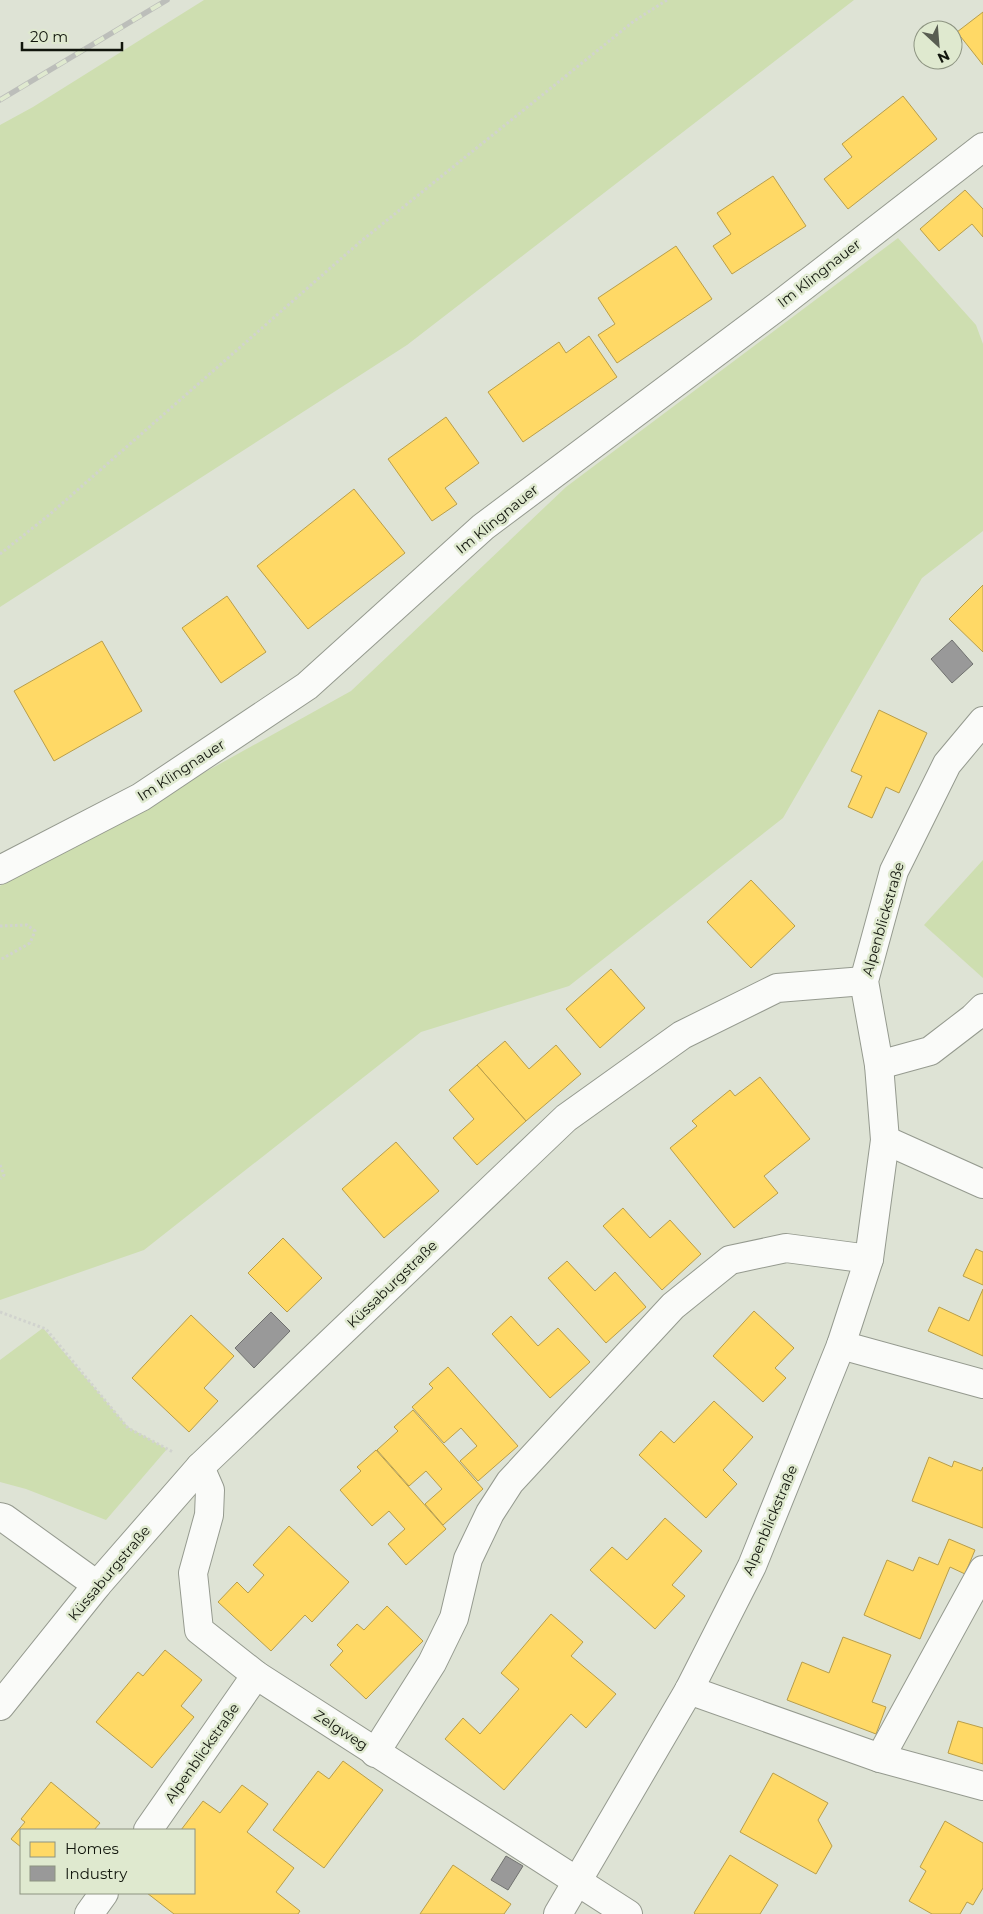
<svg xmlns="http://www.w3.org/2000/svg" width="983" height="1914" font-family="Montserrat,sans-serif">
<style>
.green{fill:#cedeb0}
.homes{fill:#ffd966;stroke:#b89e4b}
.industry{fill:#999;stroke:#70716f}
.lines{fill:none;stroke-linecap:round;stroke-linejoin:round}
.minor-casing{stroke:#959a8f;stroke-width:30}
.path{stroke:#d1d3ce;stroke-width:3;stroke-dasharray:2.5 2.5;stroke-linecap:butt}
.minor{stroke:#fafbf9;stroke-width:28}
.rail-casing{stroke:#bcbeba;stroke-width:5.5}
.rail{stroke:#dfe9cf;stroke-width:4;stroke-dasharray:11;stroke-linecap:butt}
.labels{text-anchor:middle;dominant-baseline:central;stroke-width:5;stroke-linejoin:round;paint-order:stroke}
.street-label{font-size:14px;fill:#11150c;stroke:#dfe9cf}
</style>
<rect width="100%" height="100%" fill="#dee3d5"/>
<g class="green">
<polygon points="204,0 854,0 407,345 0,607 0,125 33,107"/>
<polygon points="898,238 976,325 983,344 983,531 922,578 783,818 569,986 421,1032 144,1250 0,1300 0,886 351,691 566,487"/>
<polygon points="983,860 983,978 924,925"/>
<polygon points="43,1328 128,1427 167,1449 106,1520 26,1489 0,1482 0,1360"/>
</g>
<g class="homes">
<polygon points="983,12 983,65 957,32"/>
<polygon points="903,96 937,139 848,209 824,179 852,157 842,144"/>
<polygon points="773,176 806,226 732,274 713,246 731,234 717,213"/>
<polygon points="965,190 983,209 983,237 972,224 939,251 920,229"/>
<polygon points="676,246 712,299 617,363 598,335 615,324 598,298"/>
<polygon points="589,336 617,377 523,442 488,392 559,342 566,353"/>
<polygon points="446,417 479,463 445,488 457,504 432,521 388,459"/>
<polygon points="354,489 405,553 308,629 257,566"/>
<polygon points="983,585 983,652 949,619"/>
<polygon points="227,596 266,652 221,683 182,628"/>
<polygon points="102,641 142,711 54,761 14,691"/>
<polygon points="879,710 927,733 899,793 886,787 872,818 848,807 862,776 851,771"/>
<polygon points="751,880 795,926 751,968 707,922"/>
<polygon points="611,969 645,1008 600,1048 566,1009"/>
<polygon points="505,1041 529,1069 556,1045 581,1074 526,1121 477,1065"/>
<polygon points="477,1065 526,1121 477,1165 453,1138 474,1119 449,1090"/>
<polygon points="760,1077 810,1139 764,1176 778,1193 734,1228 670,1148 697,1126 692,1121 730,1090 735,1096"/>
<polygon points="396,1142 439,1191 384,1238 342,1189"/>
<polygon points="623,1208 650,1238 670,1220 701,1254 662,1290 603,1226"/>
<polygon points="283,1238 322,1278 287,1312 248,1273"/>
<polygon points="976,1249 983,1252 983,1285 963,1276"/>
<polygon points="567,1261 595,1291 615,1272 646,1307 606,1343 548,1278"/>
<polygon points="983,1289 983,1356 928,1331 939,1307 969,1321"/>
<polygon points="754,1311 794,1348 775,1368 786,1378 763,1402 713,1356"/>
<polygon points="191,1315 234,1356 204,1388 218,1401 189,1432 132,1378"/>
<polygon points="511,1316 538,1346 558,1328 590,1362 550,1398 492,1334"/>
<polygon points="448,1367 518,1446 478,1481 460,1461 477,1446 461,1428 444,1443 412,1407 433,1388 429,1384"/>
<polygon points="714,1401 753,1437 723,1470 737,1484 706,1518 639,1455 661,1431 674,1443"/>
<polygon points="413,1410 483,1489 443,1525 425,1504 442,1489 426,1471 409,1486 377,1450 398,1431 394,1427"/>
<polygon points="376,1450 446,1529 406,1565 388,1544 405,1529 389,1511 372,1526 340,1490 361,1471 357,1467"/>
<polygon points="929,1457 952,1467 954,1461 981,1471 983,1467 983,1528 912,1501"/>
<polygon points="665,1518 702,1551 672,1585 685,1596 655,1629 590,1570 612,1547 627,1560"/>
<polygon points="289,1526 349,1582 312,1622 305,1615 271,1651 218,1602 237,1582 248,1593 264,1575 253,1565"/>
<polygon points="949,1539 975,1550 965,1574 950,1567 920,1639 864,1615 887,1560 913,1571 919,1557 938,1565"/>
<polygon points="387,1606 423,1641 366,1699 330,1665 343,1651 337,1645 357,1624 364,1630"/>
<polygon points="551,1614 583,1642 571,1656 616,1694 586,1728 571,1714 504,1790 445,1739 463,1718 480,1734 519,1689 501,1673"/>
<polygon points="843,1637 891,1655 872,1702 886,1707 876,1734 787,1700 802,1662 829,1673"/>
<polygon points="165,1650 202,1680 181,1706 194,1717 152,1768 96,1722 138,1672 143,1676"/>
<polygon points="958,1721 983,1728 983,1764 948,1753"/>
<polygon points="343,1761 383,1790 324,1868 273,1830 318,1771 329,1779"/>
<polygon points="773,1773 828,1803 818,1820 832,1846 816,1874 740,1832"/>
<polygon points="51,1782 100,1823 94,1830 21,1830 21,1847 11,1839 25,1822 21,1819"/>
<polygon points="242,1785 268,1804 247,1832 294,1868 276,1892 300,1911 298,1914 174,1914 147,1893 194,1893 194,1830 181,1830 203,1801 220,1813"/>
<polygon points="945,1821 983,1843 983,1888 973,1905 967,1902 960,1914 932,1914 909,1901 926,1871 920,1867"/>
<polygon points="730,1855 778,1885 760,1914 695,1914 694,1913"/>
<polygon points="453,1865 511,1904 504,1914 420,1914"/>
</g>
<g class="industry">
<polygon points="952,640 973,664 952,683 931,659"/>
<polygon points="271,1312 290,1331 254,1368 235,1348"/>
<polygon points="506,1856 523,1866 508,1890 491,1880"/>
</g>
<g class="lines">
<defs>
<g id="minor">
<polyline points="0,870 141,797 307,686 483,527 778,306 983,147"/>
<polyline points="879,1065 930,1051 973,1018 983,1008"/>
<polyline points="885,1140 983,1184"/>
<polyline points="841,1345 983,1384"/>
<polyline points="200,1467 210,1490 209,1515 193,1573 199,1630 256,1675 628,1914"/>
<polyline points="0,1517 4,1518 97,1585"/>
<polyline points="689,1690 880,1758 983,1786"/>
<polyline points="0,1706 97,1585 200,1467 566,1118 682,1035 777,988 864,981"/>
<polyline points="375,1753 432,1663 454,1618 468,1559 490,1513 510,1482 673,1306 730,1260 786,1248 869,1259"/>
<polyline points="880,1758 983,1570"/>
<polyline points="148,1830 256,1675"/>
<polyline points="89,1914 104,1893"/>
<polyline points="558,1914 689,1690 752,1566 841,1345 869,1259 885,1140 879,1065 864,981 894,871 947,764 983,721"/>
</g>
</defs>
<use href="#minor" class="minor-casing"/>
<g class="path">
<polyline points="0,554 49,515 360,242 634,21 667,0"/>
<polyline points="0,926 27,925 35,931 30,943 0,960"/>
<polyline points="0,1165 4,1175 0,1179"/>
<polyline points="0,1312 46,1329 128,1428 173,1452"/>
</g>
<use href="#minor" class="minor"/>
<defs>
<polyline id="rail" points="0,100 167,0"/>
</defs>
<use href="#rail" class="rail-casing"/>
<use href="#rail" class="rail"/>
</g>
<g class="labels">
<g class="street-label">
<text transform="translate(819 273) rotate(-38)">Im Klingnauer</text>
<text transform="translate(497 519) rotate(-39)">Im Klingnauer</text>
<text transform="translate(181 770) rotate(-33)">Im Klingnauer</text>
<text transform="translate(883 919) rotate(-74)">Alpenblickstraße</text>
<text transform="translate(392 1284) rotate(-44)">Küssaburgstraße</text>
<text transform="translate(770 1520) rotate(-67)">Alpenblickstraße</text>
<text transform="translate(109 1573) rotate(-50)">Küssaburgstraße</text>
<text transform="translate(341 1730) rotate(33)">Zelgweg</text>
<text transform="translate(202 1753) rotate(-55)">Alpenblickstraße</text>
</g>
</g>
<rect x="20" y="1829" width="175" height="65" fill="#dfe9cf" stroke="#8d9481"/>
<rect x="30" y="1842" width="25" height="15" fill="#ffd966" stroke="#8d9481"/>
<text x="65" y="1854" font-size="15" fill="#11150c">Homes</text>
<rect x="30" y="1866" width="25" height="15" fill="#999999" stroke="#8d9481"/>
<text x="65" y="1879" font-size="15" fill="#11150c">Industry</text>
<g transform="translate(938 45) rotate(154)"><circle r="24" fill="#dfe9cf" stroke="#8d9481"/>
<path d="M0-4L9 19L0 12L-9 19Z" fill="#595d52"/>
<text y="-8" font-size="14" font-weight="bold" text-anchor="middle" fill="#11150c">N</text>
</g>
<path d="M22 42v8h100v-8" fill="none" stroke="#11150c" stroke-width="2.5"/>
<text x="30" y="42" font-size="15" fill="#11150c" stroke="#dfe9cf" stroke-width="4" paint-order="stroke">20 m</text>
</svg>
